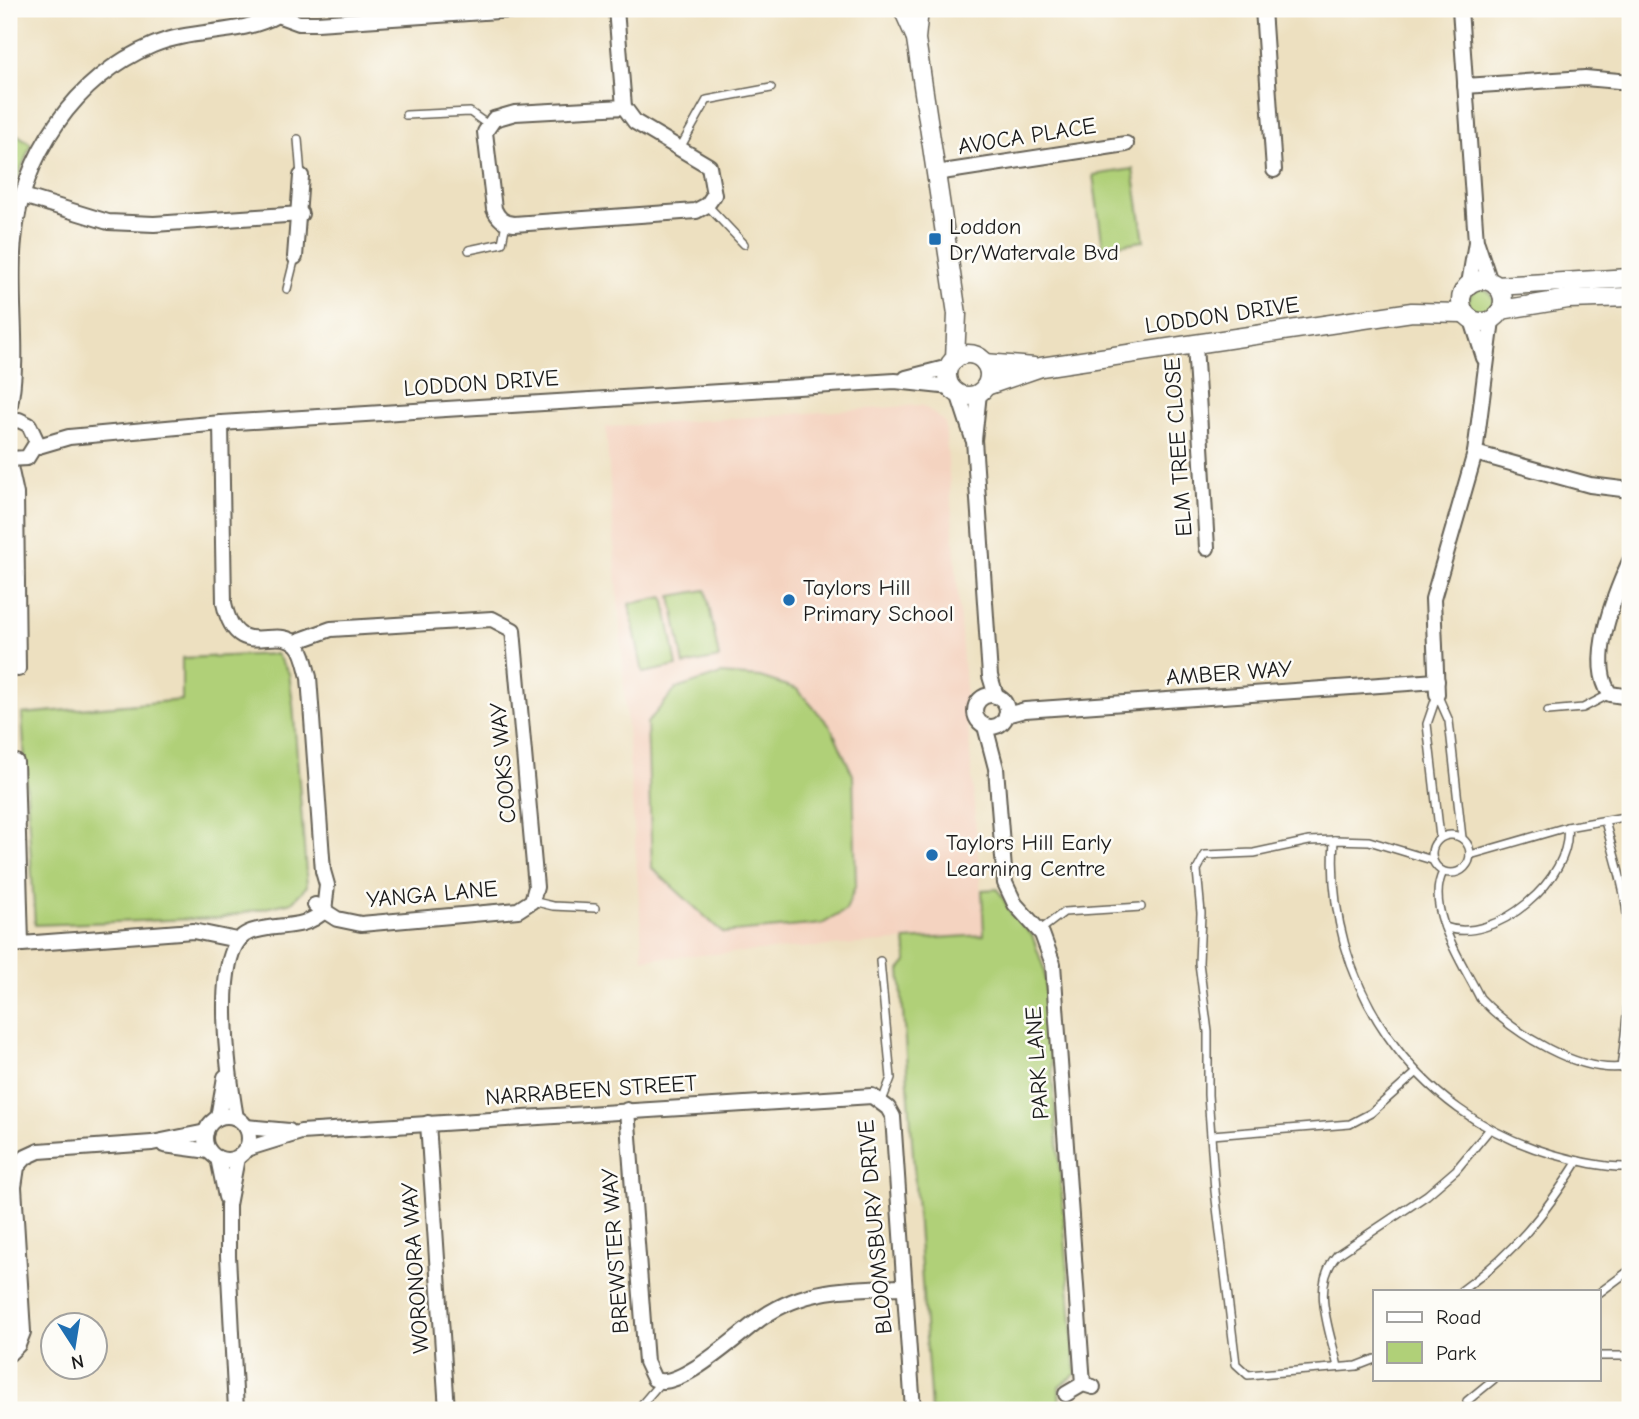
<svg xmlns="http://www.w3.org/2000/svg" width="1639" height="1419" font-family="'Comic Neue',sans-serif">
<style>
.built{fill:#f4d3c0}
.green{fill:#b0d078;stroke:#66764a;stroke-width:2}
.lines{fill:none;stroke-linecap:round;stroke-linejoin:round}
.service-casing{stroke:#656155;stroke-width:10}
.minor-casing{stroke:#656155;stroke-width:18}
.tertiary-casing{stroke:#656155;stroke-width:21}
.service{stroke:#fff;stroke-width:7}
.minor{stroke:#fff;stroke-width:14}
.tertiary{stroke:#fff;stroke-width:18}
.poi-dot{fill:#1f6fb2;stroke:#fdfcf7;stroke-width:2.5}
.labels{text-anchor:middle;dominant-baseline:central;stroke-width:5;stroke-linejoin:round;paint-order:stroke}
.street-label{font-size:23px;fill:#1c1c1c;stroke:#fdfcf7}
.poi-label{font-size:23px;fill:#1c1c1c;stroke:#fdfcf7;text-anchor:start}
</style>
<rect width="100%" height="100%" fill="#fdfcf7"/>
<filter id="ink" filterUnits="userSpaceOnUse"><feTurbulence type="fractalNoise" baseFrequency=".0143" numOctaves="2"/><feDisplacementMap in="SourceGraphic" scale="14" xChannelSelector="R" yChannelSelector="G"/><feConvolveMatrix kernelMatrix="1 2 1 2 8 2 1 2 1" color-interpolation-filters="sRGB"/></filter>
<filter id="wash" filterUnits="userSpaceOnUse"><feTurbulence type="fractalNoise" baseFrequency=".00686" numOctaves="4" result="noise"/><feDisplacementMap in="SourceGraphic" scale="28" xChannelSelector="R" yChannelSelector="G"/><feGaussianBlur stdDeviation="1.57" result="paint"/><feColorMatrix in="noise" values="0 0 0 0 0 0 0 0 0 0 0 0 0 0 0 0 0 1.4 0 .05"/><feComposite in="paint" operator="in"/></filter>
<g filter="url(#wash)">
<rect width="100%" height="100%" fill="#ede0c0"/>
<polygon class="built" points="922,405 945,422 984,935 643,959 606,427"/>
<g class="green">
<polygon points="9,129 31,144 9,201"/>
<polygon points="1133,169 1144,241 1103,247 1093,175"/>
<circle cx="1481" cy="301" r="12"/>
<polygon points="706,590 719,658 684,665 671,596"/>
<polygon points="664,597 677,666 643,673 629,604"/>
<polygon points="276,654 289,673 293,704 307,886 292,902 220,918 35,925 22,714 182,700 182,658"/>
<polygon points="721,674 760,677 797,689 831,727 853,775 856,884 846,910 822,924 723,933 652,868 647,723 676,689"/>
<polygon points="998,889 1012,915 1032,935 1044,969 1076,1374 1059,1386 1060,1409 1102,1406 1102,1410 931,1410 900,970 907,962 905,940 984,935 982,890"/>
</g>
</g>
<g filter="url(#ink)">
<g class="lines">
<defs>
<g id="service">
<polyline points="406,115 470,112 488,125"/>
<polyline points="298,139 301,176"/>
<polyline points="680,148 707,100 771,88"/>
<polyline points="707,205 744,244"/>
<polyline points="469,250 502,243 506,223"/>
<polyline points="287,289 295,257"/>
<polyline points="1437,694 1449,721 1462,838"/>
<polyline points="1437,695 1427,724 1440,837"/>
<polyline points="1548,711 1583,708 1610,694"/>
<path d="M 1605,821 C 1612,849 1622,877 1626,906 C 1634,960 1628,1014 1621,1068"/>
<circle cx="1451" cy="854" r="19"/>
<path d="M 1334,840 C 1324,982 1414,1115 1552,1154 C 1577,1161 1604,1168 1630,1167"/>
<polyline points="1470,855 1567,827 1630,816"/>
<path d="M 1443,872 C 1424,909 1464,965 1480,998 C 1512,1032 1581,1077 1630,1066"/>
<polyline points="532,901 553,906 595,908"/>
<path d="M 1445,927 C 1494,946 1574,878 1567,827"/>
<polyline points="1039,931 1064,912 1141,907"/>
<polyline points="880,961 891,1078 882,1101"/>
<polyline points="1212,1135 1350,1124 1371,1113 1416,1073"/>
<path d="M 1461,1291 C 1513,1254 1544,1215 1578,1161"/>
<polyline points="1599,1293 1630,1270"/>
<polyline points="1599,1356 1630,1356"/>
<polyline points="1375,1359 1357,1366 1248,1375 1236,1364 1215,1191 1208,1095 1208,1032 1199,963 1201,913 1197,870 1205,855 1254,853 1309,841 1334,840 1369,841 1432,860"/>
<path d="M 1338,1367 C 1330,1330 1310,1286 1337,1255 L 1427,1195 L 1456,1170 L 1489,1130"/>
<polyline points="1467,1401 1494,1379"/>
<polyline points="637,1410 660,1383"/>
</g>
<g id="minor">
<path d="M 616,9 L 624,107 L 635,122 L 709,166 L 714,195 L 707,205 L 696,211 L 514,224 C 503,223 498,218 494,209 L 485,132 L 494,119 L 515,113 L 624,107"/>
<polyline points="1263,9 1274,170"/>
<polyline points="1460,9 1476,242 1469,284"/>
<polyline points="1465,86 1585,78 1630,82"/>
<polyline points="936,173 1126,144"/>
<polyline points="23,196 108,222 154,224 301,214"/>
<polyline points="1477,243 1490,282"/>
<polyline points="295,257 301,176"/>
<polyline points="1472,320 1484,358"/>
<polyline points="1195,344 1207,548"/>
<polyline points="906,378 949,367"/>
<polyline points="958,393 973,439"/>
<polyline points="979,393 974,440 990,676 996,696"/>
<path d="M 9,410 C 21,354 8,297 14,240 C 22,156 74,78 153,45 C 193,28 239,36 277,15 L 299,23 L 317,23 L 529,9"/>
<polyline points="9,422 19,420 29,425 37,442 27,458 9,459"/>
<path d="M 221,423 L 224,603 C 237,665 275,622 297,645 C 304,652 306,667 309,677 L 323,871 L 327,885 L 324,911 C 302,932 275,922 248,933 C 209,949 230,1083 236,1118"/>
<polyline points="35,447 69,437 221,423 895,381 951,387"/>
<polyline points="1475,453 1590,485 1630,490"/>
<polyline points="9,462 16,494 18,669"/>
<path d="M 1630,561 C 1615,594 1587,661 1610,694 L 1630,697"/>
<polyline points="295,642 331,629 492,619 513,630 536,887 532,901 518,910 361,924 337,919 315,905"/>
<polyline points="1437,694 1433,599 1475,453 1492,320"/>
<circle cx="991" cy="711" r="16"/>
<polyline points="1006,715 1025,710 1437,681"/>
<polyline points="985,726 996,768 1005,883 1015,904 1042,934 1053,964 1083,1384"/>
<polyline points="16,762 21,944"/>
<polyline points="9,945 193,931 237,940"/>
<path d="M 627,1110 L 646,1362 L 654,1379 C 678,1393 742,1331 763,1317 C 806,1287 855,1288 904,1287"/>
<circle cx="227" cy="1138" r="22"/>
<polyline points="218,1118 225,1077"/>
<polyline points="428,1123 447,1410"/>
<polyline points="246,1127 289,1131"/>
<polyline points="164,1145 209,1151"/>
<polyline points="246,1149 301,1132 872,1096 888,1108 893,1117 913,1410"/>
<polyline points="218,1158 226,1197"/>
<polyline points="9,1354 18,1345 23,1332 14,1187 17,1167 26,1157 39,1151 152,1143 206,1132"/>
<polyline points="1066,1394 1083,1384 1093,1387"/>
<polyline points="236,1410 228,1256 228,1205 237,1158"/>
</g>
<g id="tertiary">
<polyline points="903,9 915,36"/>
<polyline points="919,9 916,39 957,314 955,359"/>
<circle cx="1482" cy="301" r="21"/>
<polyline points="1496,286 1630,278"/>
<polyline points="1501,310 1568,299 1630,297"/>
<circle cx="968" cy="375" r="21"/>
<polyline points="985,363 1034,367"/>
<polyline points="986,386 1041,367 1195,344 1412,312 1464,313"/>
</g>
</defs>
<use href="#service" class="service-casing"/>
<use href="#minor" class="minor-casing"/>
<use href="#tertiary" class="tertiary-casing"/>
<use href="#service" class="service"/>
<use href="#minor" class="minor"/>
<use href="#tertiary" class="tertiary"/>
</g>
</g>
<g class="poi-dot">
<rect x="928" y="232" width="14" height="14" rx="3.5"/>
<circle cx="789" cy="600" r="7"/>
<circle cx="932" cy="855" r="7"/>
</g>
<g class="labels">
<g class="street-label">
<text transform="translate(1027 136) rotate(-9)">AVOCA PLACE</text>
<text transform="translate(1222 315) rotate(-8)">LODDON DRIVE</text>
<text transform="translate(481 383) rotate(-4)">LODDON DRIVE</text>
<text transform="translate(1178 447) rotate(-94)">ELM TREE CLOSE</text>
<text transform="translate(1229 673) rotate(-4)">AMBER WAY</text>
<text transform="translate(503 763) rotate(-95)">COOKS WAY</text>
<text transform="translate(432 894) rotate(-5)">YANGA LANE</text>
<text transform="translate(1037 1063) rotate(-94)">PARK LANE</text>
<text transform="translate(591 1090) rotate(-4)">NARRABEEN STREET</text>
<text transform="translate(875 1227) rotate(-95)">BLOOMSBURY DRIVE</text>
<text transform="translate(615 1251) rotate(-94)">BREWSTER WAY</text>
<text transform="translate(415 1268) rotate(-94)">WORONORA WAY</text>
</g>
<g class="poi-label">
<text x="949" y="226">Loddon<tspan x="949" dy="26">Dr/Watervale Bvd</tspan></text>
<text x="803" y="587">Taylors Hill<tspan x="803" dy="26">Primary School</tspan></text>
<text x="946" y="842">Taylors Hill Early<tspan x="946" dy="26">Learning Centre</tspan></text>
</g>
</g>
<rect width="1639" height="1419" fill="none" stroke="#fdfcf7" stroke-width="35"/>
<rect x="1373" y="1290" width="228" height="91" fill="#fdfcf7" stroke="#a3a29f" stroke-width="2"/>
<rect x="1387" y="1312" width="35" height="10" fill="#ffffff" stroke="#a3a29f" stroke-width="2"/>
<text x="1436" y="1324" font-size="21" fill="#1c1c1c">Road</text>
<rect x="1387" y="1342" width="35" height="21" fill="#b0d078" stroke="#a3a29f" stroke-width="2"/>
<text x="1436" y="1360" font-size="21" fill="#1c1c1c">Park</text>
<g transform="translate(74 1346) rotate(168)"><circle r="33" fill="#fdfcf7" stroke="#a3a29f" stroke-width="2"/>
<path d="M0-5L12 26L0 18L-12 26Z" fill="#1f6fb2"/>
<text y="-10" font-size="19" font-weight="bold" text-anchor="middle" fill="#1c1c1c">N</text>
</g>
</svg>
